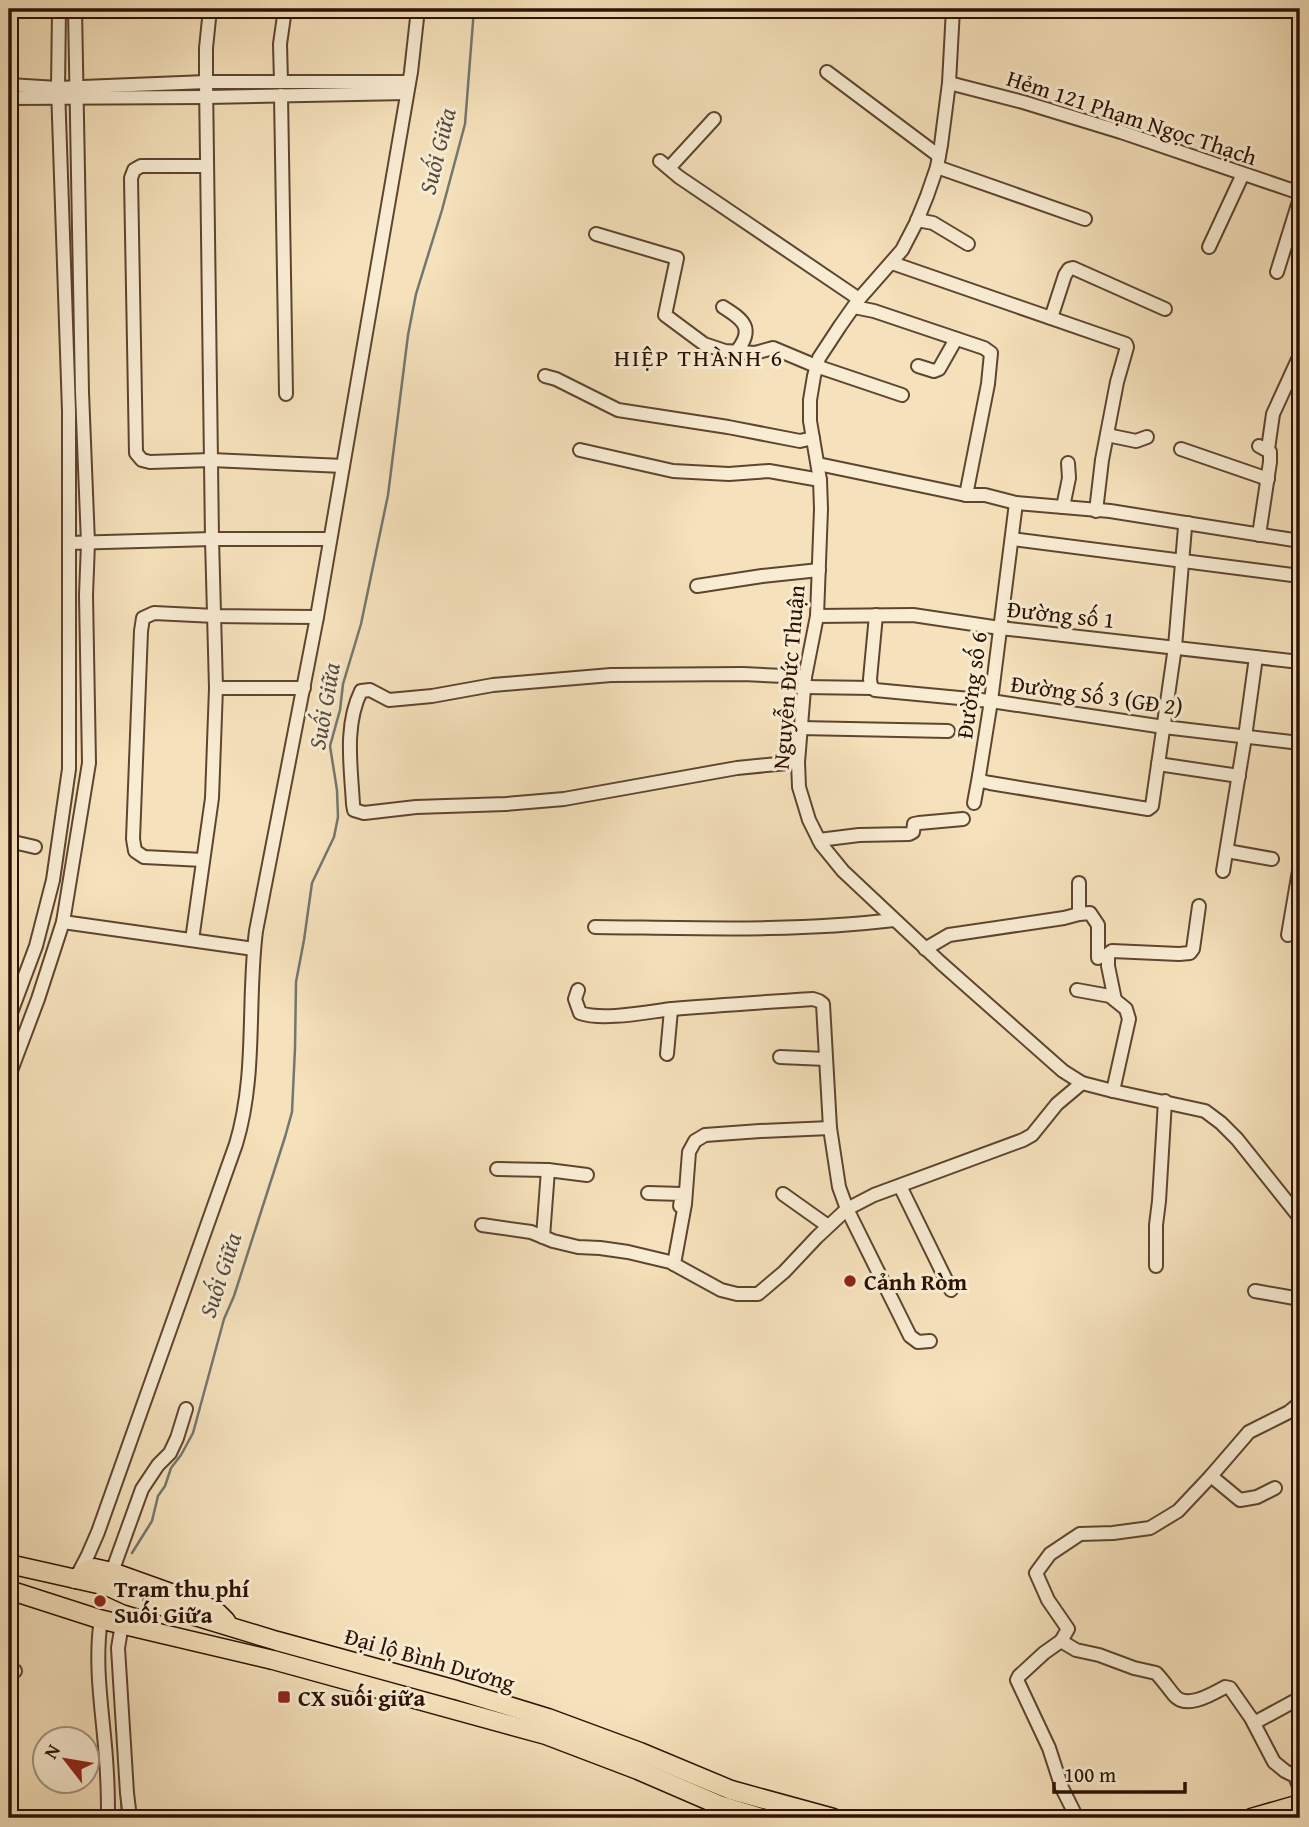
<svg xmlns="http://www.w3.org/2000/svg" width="1309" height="1827" font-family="'Gentium Book Plus',serif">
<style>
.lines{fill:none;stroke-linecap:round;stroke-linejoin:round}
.stream{stroke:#727770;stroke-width:2.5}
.minor-casing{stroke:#5e452f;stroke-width:16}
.highway-casing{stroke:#2c1100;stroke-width:21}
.minor{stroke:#f8ecd3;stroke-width:12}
.highway{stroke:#f5e1bb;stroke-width:18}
.poi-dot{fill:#8f2418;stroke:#f8ecd3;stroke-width:2.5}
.labels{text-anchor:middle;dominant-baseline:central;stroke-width:6;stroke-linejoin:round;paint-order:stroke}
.street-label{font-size:23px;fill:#2c1100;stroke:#f8ecd3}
.poi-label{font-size:23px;font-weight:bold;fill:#2c1100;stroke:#f8ecd3;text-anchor:start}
.water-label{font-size:24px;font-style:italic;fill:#554c41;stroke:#f8ecd3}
.neighbourhood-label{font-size:24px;letter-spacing:2px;fill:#2c1100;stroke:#f8ecd3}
</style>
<rect width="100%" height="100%" fill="#f5e1bb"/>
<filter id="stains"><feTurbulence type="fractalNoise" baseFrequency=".00286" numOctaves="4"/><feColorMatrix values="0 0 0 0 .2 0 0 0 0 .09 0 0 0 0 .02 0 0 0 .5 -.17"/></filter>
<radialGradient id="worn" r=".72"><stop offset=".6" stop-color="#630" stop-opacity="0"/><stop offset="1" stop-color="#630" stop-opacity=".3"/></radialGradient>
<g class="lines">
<g class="stream">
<polyline points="132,1553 152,1521 158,1496 165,1486 171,1468 181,1455 193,1433 224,1319 234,1296 285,1137 292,1112 295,1048 296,982 304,940 312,883 334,837 338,817 337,790 330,746 340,710 343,684 361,624 388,495 408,335 416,294 442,210 465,124 474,9"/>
<polyline points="121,1794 122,1818"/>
</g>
<defs>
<g id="minor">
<polyline points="191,9 209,11"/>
<polyline points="953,9 949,83 941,145 937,167 927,196 916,223 902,250 859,299 840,326 819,358 814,376 810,400 810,421 820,480 821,509 817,616 805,677 798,762 799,787 809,820 821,844 843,871 941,963 1063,1071 1082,1083 1113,1091 1205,1111 1221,1123 1237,1139 1300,1218"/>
<polyline points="827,72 939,156"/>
<polyline points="281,82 280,44 285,9"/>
<polyline points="949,83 1023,102 1121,132 1300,193"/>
<polyline points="9,85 58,88 206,82 409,82"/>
<polyline points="281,95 286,394"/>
<polyline points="9,98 207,97 407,93"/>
<polyline points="660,161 679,177 859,299"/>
<polyline points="207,166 141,166 134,170 131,178 136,453 142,460 150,462 211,460 343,466"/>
<polyline points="937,167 1085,219"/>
<polyline points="669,168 714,119"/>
<polyline points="917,220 933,223 968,244"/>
<polyline points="596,234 677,258 665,315 704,344 725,351 755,353 773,348 816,366 902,395"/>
<polyline points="1209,247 1243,174"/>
<polyline points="892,263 1126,344 1127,347 1117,382 1102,460 1096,511"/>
<polyline points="1277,272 1300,198"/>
<path d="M 723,307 C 744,320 755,329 736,352"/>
<polyline points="1051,318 1065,275 1069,269 1073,268 1165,309"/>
<polyline points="918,366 934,371 939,369 956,339"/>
<polyline points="545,376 556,379 618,410 728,427 800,441 813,438"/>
<polyline points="1107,435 1136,441 1147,437"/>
<polyline points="1181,449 1268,479"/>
<polyline points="1268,449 1273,414 1300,355"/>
<polyline points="580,450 673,471 729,474 769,471 820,480"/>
<polyline points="818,464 966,495 988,384 991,353 984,348 874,311 854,307"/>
<polyline points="966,495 985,495 1016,503 1110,511 1300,541"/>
<polyline points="1016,503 991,701 979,776 981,781 990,783 1148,809 1152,806 1175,647 1185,527 1188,523"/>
<polyline points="1063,507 1069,478 1068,463"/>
<polyline points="1259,535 1270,462 1270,452 1259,446"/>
<polyline points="1012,539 1300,576"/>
<polyline points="69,543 212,539 330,539"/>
<polyline points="697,586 762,576 819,570"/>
<polyline points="876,615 870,679 871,686 875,690 991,701 1164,727 1300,743"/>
<polyline points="817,616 913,615 1000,628 1300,662"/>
<polyline points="804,687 873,688"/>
<polyline points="216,688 304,688"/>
<polyline points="800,728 948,731"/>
<path d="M 798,762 L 737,768 L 564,799 L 506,804 L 416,807 L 364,813 L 354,810 L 353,804 C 351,767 344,726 361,691 L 370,690 L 389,700 L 432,696 L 493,685 L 611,675 L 743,674 L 805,677"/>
<polyline points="1158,764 1239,776"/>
<polyline points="974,803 979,776"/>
<polyline points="819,840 859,835 909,834 913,832 914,824 919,823 963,819"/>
<polyline points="9,841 35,847"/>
<polyline points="1227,851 1272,859"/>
<polyline points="203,860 144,857 135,851 133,839 141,631 143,618 154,613 215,616 317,617"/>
<polyline points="1223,871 1245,737 1256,657"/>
<polyline points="1079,914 1079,883"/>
<polyline points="63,922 254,949"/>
<path d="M 595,927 C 695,928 795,932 894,920"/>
<polyline points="1288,935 1300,865"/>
<polyline points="192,940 212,798 216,688 212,539 206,82 206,48 210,9"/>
<polyline points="925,949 949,935 1064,918 1079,914 1090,913 1098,925 1098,958"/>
<path d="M 578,990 L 575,999 L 580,1013 C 603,1021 647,1012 672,1009 C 719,1005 766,1002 813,999 L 819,1001 L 823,1004 L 830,1128 L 839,1187 L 847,1209 L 910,1336 L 918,1342 L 930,1341"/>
<polyline points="1077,990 1110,996 1126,1009 1129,1019 1113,1091"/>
<polyline points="1115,1000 1108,966 1108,954 1112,951 1179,954 1190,953 1193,949 1199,906"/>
<polyline points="9,1018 36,946 53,880 69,769 69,411 58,88 59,9"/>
<polyline points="667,1054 671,1010"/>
<polyline points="780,1057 826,1059"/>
<polyline points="9,1076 38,999 63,922 89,763 86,595 88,543 82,392 75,9"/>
<polyline points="497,1169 548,1170"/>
<polyline points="900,1186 951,1290"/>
<polyline points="648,1193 682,1194 680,1206"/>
<polyline points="783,1194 828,1226"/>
<polyline points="482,1225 531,1232 553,1241 578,1247 600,1248 628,1252 670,1262 721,1290 737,1294 758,1294 784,1272 817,1237 847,1209 874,1195 1023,1140 1032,1135 1057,1104 1082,1083"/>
<polyline points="543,1237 548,1170 587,1175"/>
<polyline points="674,1264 685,1204 689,1152 695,1141 705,1135 760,1131 830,1128"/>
<polyline points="1156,1266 1156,1225 1159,1201 1165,1101"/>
<polyline points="1255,1291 1300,1299"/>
<path d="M 1300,1403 L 1289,1412 L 1249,1432 L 1211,1476 L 1178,1511 L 1150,1528 L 1113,1533 L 1080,1534 L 1050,1554 L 1036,1573 L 1048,1600 L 1068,1629 L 1061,1641 L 1076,1650 L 1099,1655 L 1134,1668 L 1156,1673 C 1163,1680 1168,1688 1174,1695 C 1186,1710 1212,1694 1225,1687 L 1230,1688 L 1251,1718 L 1274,1762 L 1285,1771 L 1295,1776 L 1300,1789"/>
<polyline points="1211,1476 1240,1500 1257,1497 1275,1488"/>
<polyline points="112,1572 142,1489 158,1465 170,1453 177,1438 186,1409"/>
<path d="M 77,1576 L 88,1555 L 98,1532 L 236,1144 C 257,1075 247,1002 256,931 L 317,617 L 411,72 L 418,9"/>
<path d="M 101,1619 C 93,1671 105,1723 107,1775 C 108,1789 108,1804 108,1818"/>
<polyline points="122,1624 118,1648 127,1793 130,1818"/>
<polyline points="1061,1641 1044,1653 1019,1676 1017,1680 1049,1748 1062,1788 1077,1818"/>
<polyline points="9,1671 15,1671"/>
<polyline points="1254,1723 1300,1698"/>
</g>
<g id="highway">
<polyline points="9,1564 107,1586 129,1596 277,1641 456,1690 548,1718 640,1752 731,1790 833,1818"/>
<polyline points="75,1579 89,1569 94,1568 112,1572 204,1605 218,1613 226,1621"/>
<polyline points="9,1590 99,1619 273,1660 546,1735 638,1770 719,1805 762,1818"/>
<polyline points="1251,1818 1300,1804"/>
</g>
</defs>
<use href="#minor" class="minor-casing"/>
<use href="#highway" class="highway-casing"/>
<use href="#minor" class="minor"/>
<use href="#highway" class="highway"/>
</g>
<g class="poi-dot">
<circle cx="850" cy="1281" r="7"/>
<circle cx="100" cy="1601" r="7"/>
<rect x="277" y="1690" width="14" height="14" rx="3.5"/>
</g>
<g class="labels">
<g class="street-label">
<text transform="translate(1132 117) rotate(18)">Hẻm 121 Phạm Ngọc Thạch</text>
<text transform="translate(1061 614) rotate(6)">Đường số 1</text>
<text transform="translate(788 677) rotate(-85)">Nguyễn Đức Thuận</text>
<text transform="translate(971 685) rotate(-82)">Đường số 6</text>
<text transform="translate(1097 695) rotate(8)">Đường Số 3 (GĐ 2)</text>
<text transform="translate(430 1659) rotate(16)">Đại lộ Bình Dương</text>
</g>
<g class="poi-label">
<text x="864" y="1281">Cảnh Ròm</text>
<text x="114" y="1588">Trạm thu phí<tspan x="114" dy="26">Suối Giữa</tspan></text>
<text x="298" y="1697">CX suối giữa</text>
</g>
<g class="water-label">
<text transform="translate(437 151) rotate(-76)">Suối Giữa</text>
<text transform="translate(324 706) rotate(-80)">Suối Giữa</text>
<text transform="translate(220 1275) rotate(-72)">Suối Giữa</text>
</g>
<g class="neighbourhood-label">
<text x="699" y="357">HIỆP THÀNH 6</text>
</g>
</g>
<rect width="1309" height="1827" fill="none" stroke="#f5e1bb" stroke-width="35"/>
<rect x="10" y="10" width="1288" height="1806" fill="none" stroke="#2c1100" stroke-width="3.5"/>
<rect x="18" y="18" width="1274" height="1792" fill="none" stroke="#2c1100" stroke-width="2"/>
<g transform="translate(66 1760) rotate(301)"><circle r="33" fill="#f8ecd3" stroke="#a6947f" stroke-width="2"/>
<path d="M0-5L12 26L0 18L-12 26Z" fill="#8f2418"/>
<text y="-10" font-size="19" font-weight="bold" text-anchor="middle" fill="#2c1100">N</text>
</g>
<path d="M1054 1782v10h131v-10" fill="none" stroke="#2c1100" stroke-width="3.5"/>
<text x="1064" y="1782" font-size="21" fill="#2c1100" stroke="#f8ecd3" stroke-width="5" paint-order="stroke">100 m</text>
<rect width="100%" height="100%" filter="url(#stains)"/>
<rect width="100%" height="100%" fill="url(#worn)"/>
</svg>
